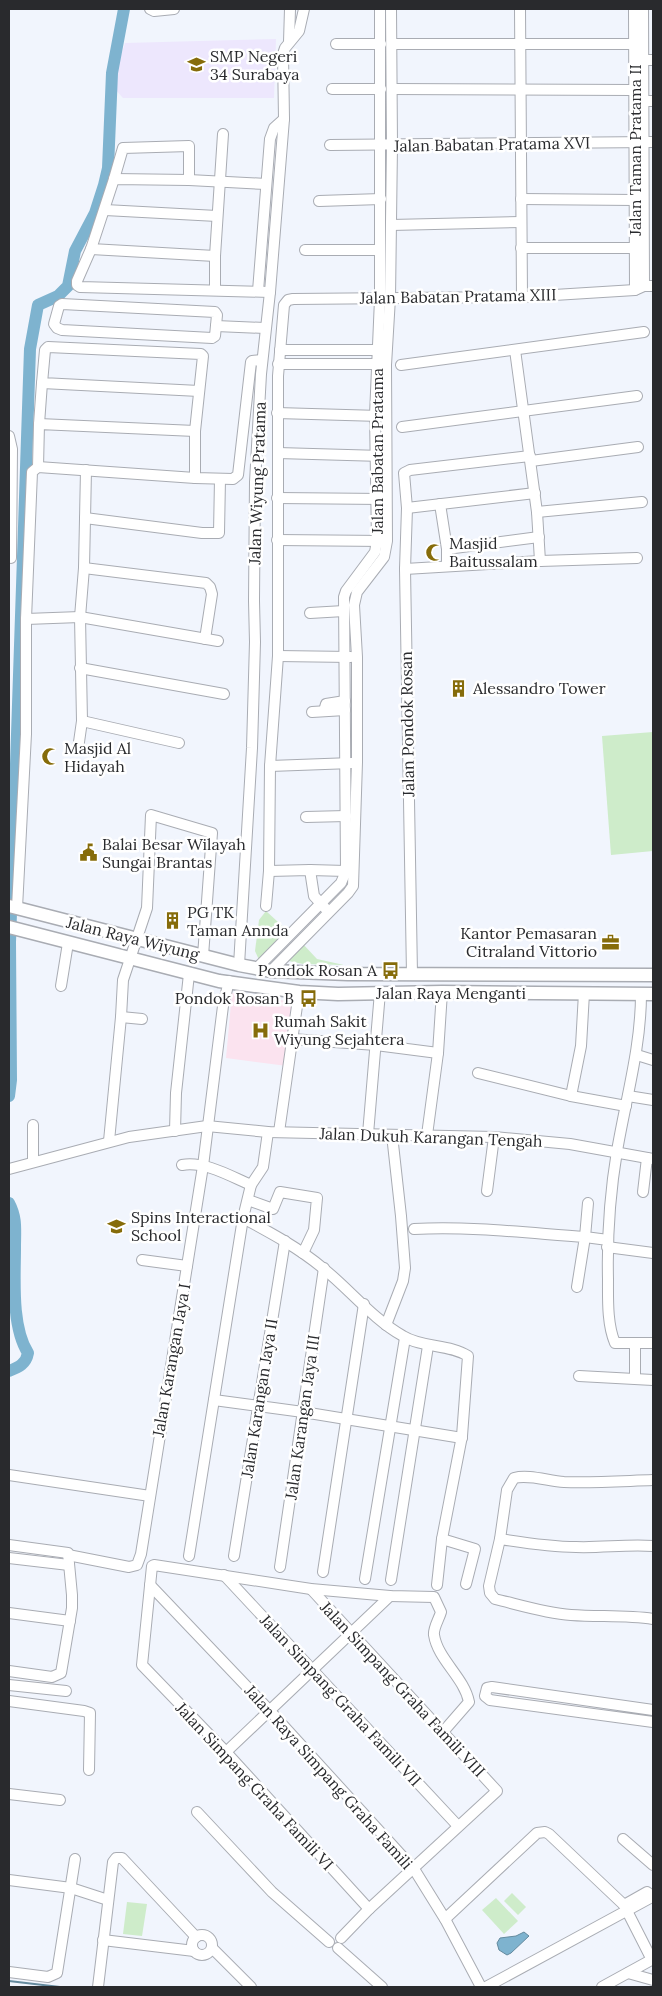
<svg xmlns="http://www.w3.org/2000/svg" width="662" height="1996" font-family="Lora,serif">
<style>
.education{fill:#ede7fd}
.medical{fill:#fbe3ef}
.green{fill:#ceecca}
.water{fill:#7eb3cf;stroke:#648a9e}
.lines{fill:none;stroke-linecap:round;stroke-linejoin:round}
.stream{stroke:#648a9e;stroke-width:2}
.river{stroke:#7eb3cf;stroke-width:12}
.minor-casing{stroke:#a9acb3;stroke-width:12}
.major-casing{stroke:#a9acb3;stroke-width:15}
.minor{stroke:#fff;stroke-width:10}
.major{stroke:#fff;stroke-width:12}
.labels{text-anchor:middle;dominant-baseline:central;stroke-width:5;stroke-linejoin:round;paint-order:stroke}
.poi-label{font-size:16px;fill:#292a2d;stroke:#fff;text-anchor:start}
.street-label{font-size:16px;fill:#292a2d;stroke:#fff}
</style>
<rect width="100%" height="100%" fill="#f1f5fd"/>
<polygon class="education" points="276,39 274,98 123,98 114,88 115,74 125,43"/>
<polygon class="medical" points="232,993 294,1002 287,1066 226,1058"/>
<g class="green">
<polygon points="653,732 653,851 611,855 602,736"/>
<polygon points="266,911 290,933 260,962 255,951 259,920"/>
<polygon points="302,943 317,959 344,965 303,964 284,960"/>
<polygon points="512,1893 526,1907 518,1915 504,1901"/>
<polygon points="496,1898 518,1921 504,1934 482,1910"/>
<polygon points="127,1902 147,1904 142,1936 123,1934"/>
</g>
<polygon class="water" points="524,1932 529,1936 511,1953 507,1955 499,1950 497,1943 500,1938 516,1936"/>
<g class="lines">
<polyline class="stream" points="9,1981 60,1987"/>
<g class="river">
<polyline points="9,1096 11,1080 10,942 30,349 38,305 58,296 68,286 75,251 95,213 104,185 108,168 112,73 124,9"/>
<path d="M 9,1203 C 17,1218 15,1230 15,1247 C 15,1278 11,1326 28,1353 C 26,1364 19,1367 9,1371"/>
</g>
<defs>
<g id="minor">
<polyline points="150,9 154,11 174,9"/>
<polyline points="520,9 522,297"/>
<polyline points="634,9 635,290"/>
<polyline points="643,9 644,286"/>
<polyline points="289,42 290,9"/>
<polyline points="336,44 381,44"/>
<polyline points="392,44 634,44"/>
<polyline points="643,60 653,60"/>
<polyline points="332,89 381,89"/>
<polyline points="392,89 634,90"/>
<polyline points="643,101 653,101"/>
<polyline points="330,145 653,142"/>
<polyline points="114,179 123,148 189,146 189,180"/>
<polyline points="521,199 635,200"/>
<polyline points="319,201 381,199"/>
<polyline points="105,210 217,216"/>
<polyline points="391,225 521,222"/>
<polyline points="521,248 635,248"/>
<polyline points="91,249 77,281 77,285 80,287 270,292"/>
<polyline points="305,250 380,250"/>
<polyline points="215,256 91,249 114,179 189,180 266,184"/>
<polyline points="215,290 215,256 223,134"/>
<polyline points="258,291 270,139 274,128 284,119"/>
<polygon points="62,304 215,312 217,315 215,336 212,338 62,330 57,328 54,324 59,306"/>
<polyline points="216,326 265,328"/>
<polyline points="280,350 384,350"/>
<polyline points="515,350 537,512 540,561"/>
<polyline points="278,364 383,364"/>
<polyline points="401,365 644,332"/>
<polyline points="277,413 380,416"/>
<polyline points="39,424 42,383"/>
<polyline points="402,427 637,396"/>
<polyline points="9,436 12,449 11,558"/>
<polyline points="278,453 382,456"/>
<polyline points="531,461 638,447"/>
<polyline points="38,467 39,424 195,431"/>
<polyline points="195,478 195,431 203,356 201,354 48,347 45,350 42,383 199,391"/>
<polyline points="277,498 383,499"/>
<polyline points="440,504 447,549 447,566"/>
<polyline points="407,508 535,493"/>
<polyline points="537,512 642,502"/>
<polyline points="85,518 202,533 219,533 220,479"/>
<polyline points="277,540 384,541"/>
<polyline points="447,549 539,537"/>
<polyline points="84,568 206,583 210,587 212,594 205,639"/>
<polyline points="405,569 540,561 637,558"/>
<polyline points="310,613 344,611"/>
<polyline points="26,619 80,617 218,641"/>
<polyline points="278,656 351,657"/>
<polyline points="80,668 224,694"/>
<polyline points="324,711 326,704 345,701"/>
<polyline points="312,712 345,710"/>
<polyline points="82,721 179,743"/>
<polyline points="78,749 82,721 80,617 84,568 86,470"/>
<polyline points="270,766 352,763"/>
<polyline points="306,817 346,816"/>
<polyline points="310,870 314,896 325,908"/>
<polyline points="269,871 310,870 346,871 350,873"/>
<polyline points="266,906 269,871 270,766 278,656 278,376 284,305 288,300 293,299 522,297 635,290 644,286 653,286"/>
<polyline points="17,908 26,734 26,619 32,472 38,467 195,478 233,479 238,475 251,362 252,361 262,360"/>
<polyline points="239,965 252,748 255,642 254,601 255,482 261,374 270,292 284,119 283,54 285,48 299,31 304,9"/>
<polyline points="257,968 336,888 341,883 346,871 344,597 346,591 375,552 377,541 375,415 380,299 380,9"/>
<polyline points="271,971 348,893 353,886 357,762 357,657 354,605 357,592 384,557 387,541 386,365 390,298 392,145 391,9"/>
<polyline points="412,974 405,569 407,508 404,473 410,470 530,456"/>
<polyline points="61,986 68,943"/>
<path d="M 641,994 C 641,1047 626,1098 617,1151 C 610,1193 607,1236 608,1279 C 608,1299 607,1324 615,1343 L 653,1343"/>
<polyline points="121,1017 142,1019"/>
<polyline points="292,1039 376,1045 438,1053"/>
<polyline points="637,1055 653,1060"/>
<polyline points="478,1073 571,1096 626,1106"/>
<polyline points="571,1096 581,1046 584,993"/>
<polyline points="628,1096 653,1100"/>
<polyline points="175,1131 176,1093 189,974"/>
<polyline points="279,1132 299,992"/>
<polyline points="368,1134 380,992"/>
<polyline points="427,1135 438,1053 442,992"/>
<polyline points="109,1141 121,1017 123,980 147,908 151,815 212,833 203,956"/>
<polyline points="33,1162 33,1125"/>
<path d="M 182,1165 C 205,1161 230,1176 251,1185"/>
<polyline points="9,1169 129,1137 207,1126 268,1132 494,1137 570,1144 653,1159"/>
<polyline points="487,1191 494,1137"/>
<polyline points="643,1192 647,1158"/>
<polyline points="248,1200 273,1209 280,1192 317,1198 314,1230 303,1253"/>
<polyline points="588,1203 585,1237 608,1240"/>
<path d="M 243,1218 C 271,1233 299,1248 324,1269 C 351,1291 373,1319 403,1336 C 422,1348 450,1344 468,1356 L 462,1436 L 442,1539 L 437,1585"/>
<path d="M 414,1229 C 471,1226 528,1233 585,1237 L 577,1287"/>
<polyline points="607,1247 653,1253"/>
<polyline points="142,1260 187,1266"/>
<polyline points="386,1325 403,1281 405,1268 401,1216 392,1135"/>
<polyline points="635,1343 635,1378"/>
<polyline points="579,1376 653,1380"/>
<polyline points="214,1400 303,1412 462,1438"/>
<polyline points="9,1475 150,1496"/>
<path d="M 653,1480 C 623,1481 594,1483 564,1482 C 548,1481 529,1474 514,1478 L 507,1490 L 500,1539 L 489,1586 L 490,1593 L 495,1599 C 520,1605 545,1613 571,1615 C 599,1617 626,1615 653,1619"/>
<polyline points="442,1539 475,1549 466,1584"/>
<path d="M 500,1539 C 525,1543 551,1547 576,1547 C 602,1548 627,1544 653,1546"/>
<polyline points="9,1545 68,1553 72,1595 72,1608 61,1673 52,1677 9,1671"/>
<polyline points="68,1555 129,1567 137,1565 141,1554 203,1166 223,1006 229,981"/>
<polyline points="189,1556 243,1218 251,1185 263,1167 268,1132"/>
<polyline points="234,1556 285,1241"/>
<polyline points="9,1558 69,1565"/>
<polyline points="280,1567 324,1268"/>
<polyline points="323,1572 364,1304"/>
<polyline points="224,1575 458,1826"/>
<polyline points="365,1579 405,1338"/>
<polyline points="391,1580 428,1346"/>
<polyline points="150,1585 271,1712 414,1869 445,1919 481,1987"/>
<polyline points="311,1589 497,1791 369,1909 341,1938"/>
<polyline points="9,1613 70,1621"/>
<polyline points="9,1685 66,1691"/>
<polyline points="9,1701 84,1711 90,1713 89,1770"/>
<polyline points="653,1710 492,1687 487,1688 485,1696 490,1700 653,1722"/>
<polyline points="226,1752 390,1596"/>
<polyline points="9,1794 60,1800"/>
<polyline points="197,1812 272,1892 329,1942"/>
<polyline points="623,1839 653,1865"/>
<polyline points="9,1880 71,1888 108,1900"/>
<path d="M 369,1909 L 226,1752 L 142,1665 L 152,1566 L 154,1565 L 311,1589 L 390,1596 L 434,1597 L 441,1612 C 439,1619 433,1628 434,1635 C 438,1660 464,1677 469,1702 L 442,1733"/>
<polyline points="445,1919 537,1833 545,1832 549,1834 624,1905 652,1960"/>
<circle cx="202" cy="1945" r="10"/>
<polyline points="103,1940 194,1951"/>
<polyline points="212,1948 251,1987"/>
<polyline points="338,1948 382,1987"/>
<polyline points="9,1972 48,1977 57,1973 75,1859"/>
<polyline points="628,1973 653,1980"/>
<polyline points="98,1987 113,1862 116,1858 122,1858 196,1937"/>
<polyline points="486,1987 650,1898 651,1895 647,1892 624,1905"/>
<polyline points="602,1987 653,1959"/>
</g>
<g id="major">
<polyline points="9,906 239,965 271,971 348,974 653,975"/>
<polyline points="9,927 219,981 299,992 338,994 442,992 653,994"/>
</g>
</defs>
<use href="#minor" class="minor-casing"/>
<use href="#major" class="major-casing"/>
<use href="#minor" class="minor"/>
<use href="#major" class="major"/>
</g>
<defs>
<symbol id="school-bare" viewBox="-9 -9 18 18"><path d="M0-5L7-2L0 1L-7-2ZM-4 1L0 2.5L4 1V4Q0 6-4 4Z" fill="#866c0a" stroke="#fff" stroke-width="2.5" paint-order="stroke"/></symbol>
<symbol id="mosque-bare" viewBox="-9 -9 18 18"><path d="M3.5-4.9A6 6 0 1 0 3.5 4.9A5 5 0 1 1 3.5-4.9Z" fill="#866c0a" stroke="#fff" stroke-width="2.5" paint-order="stroke"/></symbol>
<symbol id="building-bare" viewBox="-9 -9 18 18"><path d="M-4-6H4V6H1V3H-1V6H-4ZM-2.5-4.3h1.7v1.8h-1.7ZM.8-4.3h1.7v1.8H.8ZM-2.5-1h1.7V.8h-1.7ZM.8-1h1.7V.8H.8Z" fill="#866c0a" stroke="#fff" stroke-width="2.5" paint-order="stroke"/></symbol>
<symbol id="civic-bare" viewBox="-9 -9 18 18"><path d="M-.6-6.5H3V-4.5H.6V-3L4-1V1h2V6H-6V1h2V-1L-.6-3ZM-1.2 2.5V6h2.4V2.5Z" fill="#866c0a" stroke="#fff" stroke-width="2.5" paint-order="stroke"/></symbol>
<symbol id="office-bare" viewBox="-9 -9 18 18"><path d="M-6-3h4V-5.5h4V-3h4V5H-6ZM-1-4.5V-3h2v-1.5ZM-6 0V1H6V0Z" fill="#866c0a" stroke="#fff" stroke-width="2.5" paint-order="stroke"/></symbol>
<symbol id="bus-bare" viewBox="-9 -9 18 18"><path d="M-5-6H5V4H4V6H2V4H-2V6H-4V4H-5ZM-3.5-4V0h7V-4ZM-3.5 1.2v1.5H-2V1.2ZM2 1.2v1.5H3.5V1.2Z" fill="#866c0a" stroke="#fff" stroke-width="2.5" paint-order="stroke"/></symbol>
<symbol id="hospital-bare" viewBox="-9 -9 18 18"><path d="M-5-5h3v3.5h4V-5h3V5h-3V1.5h-4V5h-3Z" fill="#866c0a" stroke="#fff" stroke-width="2.5" paint-order="stroke"/></symbol>
</defs>
<g fill-rule="evenodd">
<use href="#school-bare" x="184" y="52" width="25" height="25"/>
<use href="#mosque-bare" x="422" y="540" width="25" height="25"/>
<use href="#building-bare" x="446" y="676" width="25" height="25"/>
<use href="#mosque-bare" x="38" y="744" width="25" height="25"/>
<use href="#civic-bare" x="76" y="840" width="25" height="25"/>
<use href="#building-bare" x="160" y="908" width="25" height="25"/>
<use href="#office-bare" x="598" y="930" width="25" height="25"/>
<use href="#bus-bare" x="378" y="958" width="25" height="25"/>
<use href="#bus-bare" x="296" y="986" width="25" height="25"/>
<use href="#hospital-bare" x="248" y="1018" width="25" height="25"/>
<use href="#school-bare" x="104" y="1214" width="25" height="25"/>
</g>
<g class="labels">
<g class="poi-label">
<text x="210" y="56">SMP Negeri<tspan x="210" dy="18">34 Surabaya</tspan></text>
<text x="449" y="543">Masjid<tspan x="449" dy="18">Baitussalam</tspan></text>
<text x="473" y="688">Alessandro Tower</text>
<text x="64" y="748">Masjid Al<tspan x="64" dy="18">Hidayah</tspan></text>
<text x="102" y="844">Balai Besar Wilayah<tspan x="102" dy="18">Sungai Brantas</tspan></text>
<text x="187" y="912">PG TK<tspan x="187" dy="18">Taman Annda</tspan></text>
<text x="597" y="933" text-anchor="end">Kantor Pemasaran<tspan x="597" dy="18">Citraland Vittorio</tspan></text>
<text x="377" y="970" text-anchor="end">Pondok Rosan A</text>
<text x="294" y="998" text-anchor="end">Pondok Rosan B</text>
<text x="274" y="1021">Rumah Sakit<tspan x="274" dy="18">Wiyung Sejahtera</tspan></text>
<text x="131" y="1217">Spins Interactional<tspan x="131" dy="18">School</tspan></text>
</g>
<g class="street-label">
<text transform="translate(492 144) rotate(-1)">Jalan Babatan Pratama XVI</text>
<text transform="translate(635 150) rotate(-90)">Jalan Taman Pratama II</text>
<text transform="translate(458 296) rotate(-1)">Jalan Babatan Pratama XIII</text>
<text transform="translate(377 451) rotate(-90)">Jalan Babatan Pratama</text>
<text transform="translate(257 483) rotate(-88)">Jalan Wiyung Pratama</text>
<text transform="translate(407 724) rotate(-91)">Jalan Pondok Rosan</text>
<text transform="translate(133 938) rotate(14)">Jalan Raya Wiyung</text>
<text x="451" y="993">Jalan Raya Menganti</text>
<text transform="translate(431 1137) rotate(2)">Jalan Dukuh Karangan Tengah</text>
<text transform="translate(171 1360) rotate(-80)">Jalan Karangan Jaya I</text>
<text transform="translate(259 1398) rotate(-81)">Jalan Karangan Jaya II</text>
<text transform="translate(302 1417) rotate(-82)">Jalan Karangan Jaya III</text>
<text transform="translate(403 1689) rotate(47)">Jalan Simpang Graha Famili VIII</text>
<text transform="translate(341 1700) rotate(47)">Jalan Simpang Graha Famili VII</text>
<text transform="translate(329 1777) rotate(48)">Jalan Raya Simpang Graha Famili</text>
<text transform="translate(255 1786) rotate(47)">Jalan Simpang Graha Famili VI</text>
</g>
</g>
<rect width="662" height="1996" fill="none" stroke="#292a2d" stroke-width="20"/>
</svg>
